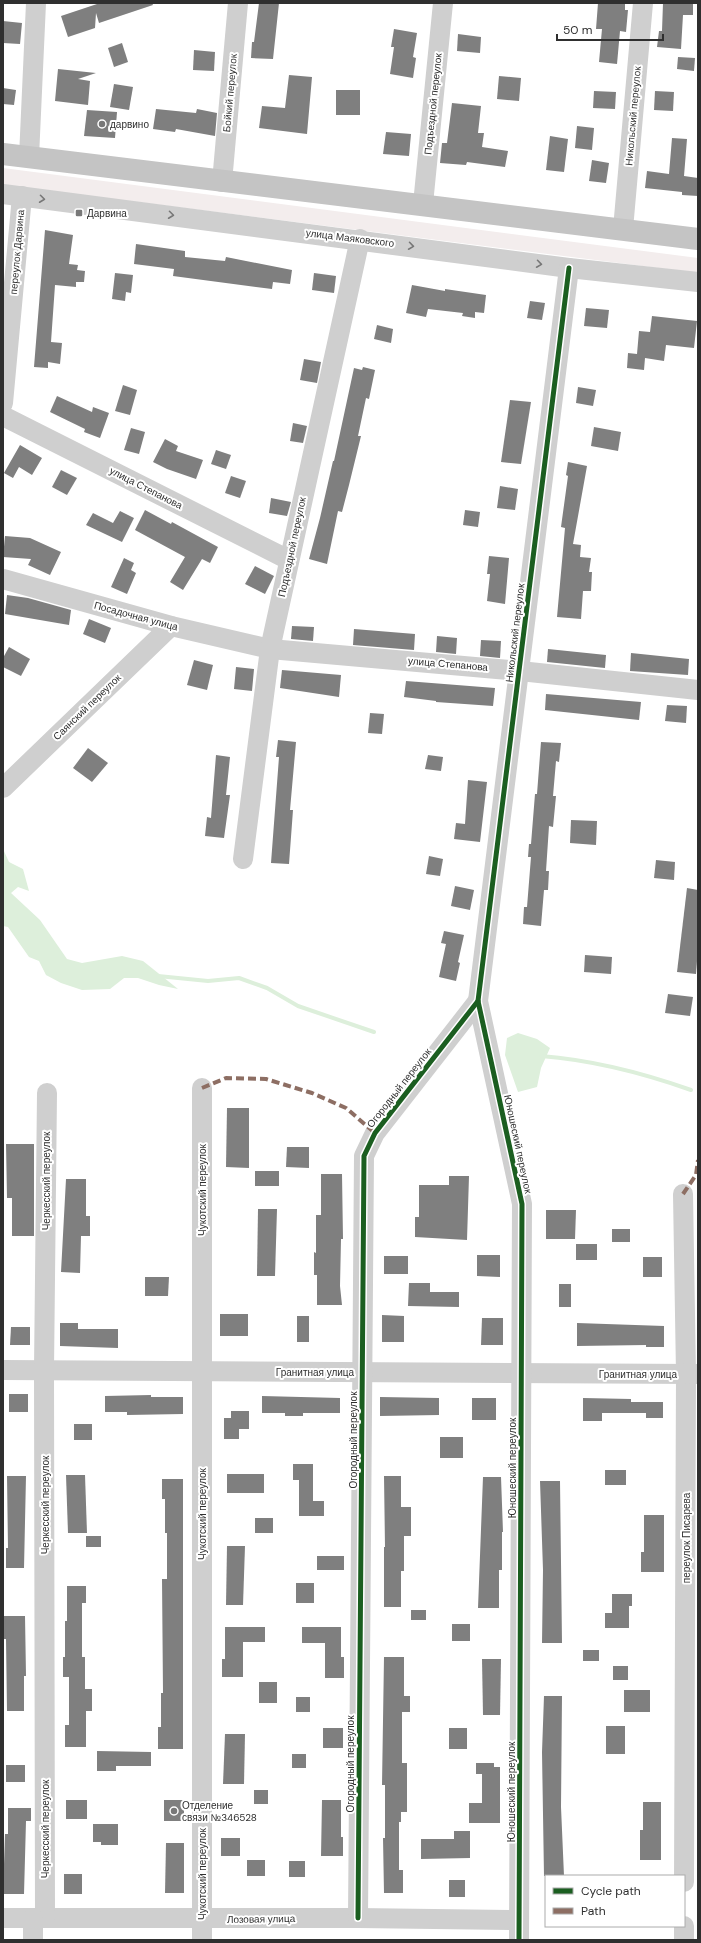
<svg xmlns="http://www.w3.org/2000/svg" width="701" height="1943" font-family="'DM Sans',sans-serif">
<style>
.green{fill:#f3eded}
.water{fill:#ddefdb}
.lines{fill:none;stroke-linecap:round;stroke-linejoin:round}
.stream{stroke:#ddefdb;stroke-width:4}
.building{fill:#7f7f7f}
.minor{stroke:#cfcfcf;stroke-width:20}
.major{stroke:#c4c4c4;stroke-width:22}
.quiet{stroke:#8d6e63;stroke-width:4;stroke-dasharray:8 4;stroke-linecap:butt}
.cycleway-casing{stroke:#fff;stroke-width:8}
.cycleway{stroke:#1b5e20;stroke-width:5}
.oneway{stroke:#777}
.poi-dot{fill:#787878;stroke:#fff;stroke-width:1.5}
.labels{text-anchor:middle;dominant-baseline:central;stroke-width:4;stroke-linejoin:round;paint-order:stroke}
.street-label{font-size:10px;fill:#2f2f2f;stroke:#fff}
.poi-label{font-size:10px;fill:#2f2f2f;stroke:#fff;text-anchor:start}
</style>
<rect width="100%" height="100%" fill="#fff"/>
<polygon class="green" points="3,168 698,258 698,273 3,185"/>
<g class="water">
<polygon points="3,849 9,862 23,869 29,891 18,887 11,893 40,920 67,959 82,963 122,956 143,961 178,989 159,985 138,978 124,978 110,989 82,990 61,983 46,975 39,961 29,957 8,927 3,926"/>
<polygon points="518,1033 537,1039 550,1048 541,1068 537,1087 518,1092 505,1055 507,1038"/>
</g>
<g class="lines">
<g class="stream">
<polyline points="158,976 208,981 239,978 267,988 298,1006 374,1032"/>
<path d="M 541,1056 C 592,1060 643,1073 691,1090"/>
</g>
</g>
<g class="building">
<polygon points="100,3 152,3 153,5 99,23 96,13 95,28 68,37 61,16"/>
<polygon points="259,3 279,3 273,59 251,58 252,42 254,42"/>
<polygon points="598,3 625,3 625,10 628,10 626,32 620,31 617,64 599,62 602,29 596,29"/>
<polygon points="663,3 693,3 693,15 683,15 681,49 657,47 659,31 662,31"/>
<polygon points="3,21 22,23 20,44 3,43"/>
<polygon points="394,29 417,33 413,57 416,58 413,78 390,74 394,47 391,47"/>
<polygon points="458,34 481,37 480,53 457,51"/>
<polygon points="122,43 128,62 114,67 108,48"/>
<polygon points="194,50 215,52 214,71 193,70"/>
<polygon points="678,57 695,58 694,71 677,69"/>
<polygon points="58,69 96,73 78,79 90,81 88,105 55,101"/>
<polygon points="289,75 312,77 307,134 259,128 262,106 285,108"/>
<polygon points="499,76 521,78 519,101 497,99"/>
<polygon points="114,84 133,87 129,110 110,107"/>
<polygon points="3,88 16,90 14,105 3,104"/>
<rect x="336" y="90" width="24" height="25"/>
<polygon points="594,91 616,92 615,109 593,108"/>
<polygon points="655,91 674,92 673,111 654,110"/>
<polygon points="452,103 481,106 478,133 484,133 482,147 508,151 505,167 467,162 466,165 440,163 442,143 447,143"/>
<polygon points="156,109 196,113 197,109 217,113 215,136 176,129 175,132 153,129"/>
<polygon points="87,110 117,112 115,138 84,136"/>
<polygon points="577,126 594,128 592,150 575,148"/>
<polygon points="386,132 411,134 409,156 383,154"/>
<polygon points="550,136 568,139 564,172 546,170"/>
<polygon points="672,138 687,139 684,176 698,178 698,196 682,195 682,192 645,188 647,171 669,174"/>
<polygon points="592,160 609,163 606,183 589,181"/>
<polygon points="45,230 73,235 69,264 78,265 77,270 85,271 84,282 76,282 76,287 55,285 51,342 62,343 60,364 48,362 48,368 34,367"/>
<polygon points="136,244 185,251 185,257 225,261 226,257 292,270 290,284 273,282 272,289 173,276 174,269 134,264"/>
<polygon points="115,273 133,275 131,293 126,292 125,301 112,299"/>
<polygon points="314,273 336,276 334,293 312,290"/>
<polygon points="412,285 445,291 445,289 486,295 484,313 475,312 475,318 462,316 463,313 428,309 426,317 406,313"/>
<polygon points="530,301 545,303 542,320 527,318"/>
<polygon points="586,308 609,310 607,328 584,326"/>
<polygon points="652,316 697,321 694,348 666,345 664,361 645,358 644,370 627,368 628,353 637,354 639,331 650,332"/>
<polygon points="377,325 393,329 391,343 374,339"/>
<polygon points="304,359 321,362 317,383 300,380"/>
<polygon points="363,367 375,370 369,399 366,398 358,436 361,436 349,485 342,512 338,511 327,564 309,559 320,518 333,461 334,461 354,368 362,370"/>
<polygon points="123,385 137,390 130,415 115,411"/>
<polygon points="578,387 596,390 593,406 576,403"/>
<polygon points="57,396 92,412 93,407 109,413 100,438 84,432 85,429 50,412"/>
<polygon points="510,400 531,402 521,464 501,462"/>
<polygon points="293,423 307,426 303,443 290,441"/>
<polygon points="594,427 621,432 618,451 591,446"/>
<polygon points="131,428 145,432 139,454 124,450"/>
<polygon points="165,439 178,446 176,451 203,460 196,479 167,469 153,462"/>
<polygon points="20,445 42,458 32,475 19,467 13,478 4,473"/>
<polygon points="216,450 231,455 226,469 211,464"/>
<polygon points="568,462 587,466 573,544 581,545 580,557 591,558 589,572 592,572 591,591 583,591 581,619 557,617 565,528 561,527 568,476 566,475"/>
<polygon points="61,470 77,478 67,495 52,487"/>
<polygon points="231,476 246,481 240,498 225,493"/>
<polygon points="500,486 518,489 515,510 497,508"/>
<polygon points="271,498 291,502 287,516 269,513"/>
<polygon points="145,510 171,524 172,522 218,547 210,563 202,559 183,590 170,582 185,557 135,530"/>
<polygon points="465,510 480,512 478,527 463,525"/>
<polygon points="120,511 134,518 122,542 86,525 93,513 113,523"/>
<polygon points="5,536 30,538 61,552 50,575 28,565 31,559 3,557"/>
<polygon points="489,556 509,558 505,604 487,601 490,574 487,574"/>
<polygon points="124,558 134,563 131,570 136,573 127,594 111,587"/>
<polygon points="255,566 274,576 265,594 245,584"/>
<polygon points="7,595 28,598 71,610 69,625 5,614"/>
<polygon points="89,619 111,628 105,643 83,634"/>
<polygon points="292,626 314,627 313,641 291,639"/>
<polygon points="354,629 415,634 414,650 353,645"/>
<polygon points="437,636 457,638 456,654 436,652"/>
<polygon points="481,640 501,641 500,658 480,656"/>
<polygon points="9,647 30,659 21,676 3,667 3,658"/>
<polygon points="548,649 606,655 605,668 547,662"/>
<polygon points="631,653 689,659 688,675 630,671"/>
<polygon points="194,660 213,665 207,690 187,685"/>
<polygon points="236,667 254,669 252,691 234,689"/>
<polygon points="282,670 341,675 339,697 280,688"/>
<polygon points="406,681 495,688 493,706 436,702 436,701 404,697"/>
<polygon points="546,694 641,702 639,720 545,710"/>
<polygon points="667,705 687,706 686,723 665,721"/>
<polygon points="370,713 384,714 382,734 368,733"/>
<polygon points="278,740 296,742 290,810 293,810 289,864 271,863 279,757 276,757"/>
<polygon points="541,742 561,743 559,762 556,761 553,796 556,796 553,827 549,826 546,871 549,871 548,890 544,890 541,926 523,924 524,907 527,907 531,857 528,857 529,844 531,844 535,794 537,794"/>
<polygon points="88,748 108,763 92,782 73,768"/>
<polygon points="216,755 230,757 226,795 230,795 224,838 205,836 207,817 211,818"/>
<polygon points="428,755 443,757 441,771 425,769"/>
<polygon points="468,780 487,782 480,842 454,839 456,823 465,824"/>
<polygon points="571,820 597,821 596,845 570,843"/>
<polygon points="429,856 443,859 440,876 426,874"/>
<polygon points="656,860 675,862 674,880 654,878"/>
<polygon points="455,886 474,890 470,910 451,906"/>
<polygon points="687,888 698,890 698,949 696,974 677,972"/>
<polygon points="444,931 464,935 458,962 460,963 456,981 439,977 446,944 441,943"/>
<polygon points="585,955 612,957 611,974 584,972"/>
<polygon points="668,994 693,997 690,1016 665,1013"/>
<polygon points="227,1108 249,1108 249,1168 226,1167"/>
<polygon points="6,1144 34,1144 34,1236 12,1236 12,1198 7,1198"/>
<polygon points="287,1147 309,1147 309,1168 286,1167"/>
<rect x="255" y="1171" width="24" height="15"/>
<polygon points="321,1174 342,1174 343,1239 341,1239 340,1286 342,1305 317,1305 317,1275 314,1275 314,1252 316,1253 316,1215 321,1215"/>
<polygon points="449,1176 469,1176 467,1240 415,1237 415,1217 419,1217 419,1185 449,1185"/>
<polygon points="66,1179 86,1179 86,1216 90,1216 90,1236 81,1236 80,1273 61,1272"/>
<polygon points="258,1209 277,1209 275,1276 257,1276"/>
<polygon points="546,1210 576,1210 575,1239 546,1239"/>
<rect x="612" y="1229" width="18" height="13"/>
<rect x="576" y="1244" width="21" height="16"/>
<polygon points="477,1255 500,1255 500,1277 477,1276"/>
<rect x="384" y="1256" width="24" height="18"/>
<rect x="643" y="1257" width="19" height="20"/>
<polygon points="145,1277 169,1277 168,1296 145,1296"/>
<polygon points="409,1283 430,1283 430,1292 459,1292 459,1307 408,1306"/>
<rect x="559" y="1284" width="12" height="23"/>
<rect x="220" y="1314" width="28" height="22"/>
<polygon points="382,1315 404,1316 404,1342 382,1342"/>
<rect x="297" y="1316" width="12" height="26"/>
<polygon points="482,1318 503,1318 503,1345 481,1345"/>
<polygon points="60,1323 78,1323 78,1329 118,1329 118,1348 60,1346"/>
<polygon points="577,1323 664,1326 664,1347 646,1347 646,1345 577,1346"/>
<polygon points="11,1327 30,1327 30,1345 10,1345"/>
<rect x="9" y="1394" width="19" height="18"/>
<polygon points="151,1395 151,1397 183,1397 183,1414 127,1415 127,1412 105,1412 105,1396"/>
<polygon points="262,1396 340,1398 340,1413 303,1413 303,1416 285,1416 285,1413 262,1413"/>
<polygon points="380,1397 439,1398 439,1415 380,1416"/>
<rect x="472" y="1398" width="24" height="22"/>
<polygon points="583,1398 631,1399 631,1402 663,1402 663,1418 646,1418 646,1413 602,1413 602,1421 583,1421"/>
<polygon points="231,1411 249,1411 249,1429 239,1429 239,1439 224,1439 224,1418 231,1418"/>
<rect x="74" y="1424" width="18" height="16"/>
<rect x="440" y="1437" width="23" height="21"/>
<polygon points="293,1464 313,1464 313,1501 324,1501 324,1516 299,1516 299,1480 293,1480"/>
<rect x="605" y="1470" width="21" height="15"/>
<rect x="227" y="1474" width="37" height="19"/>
<polygon points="66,1475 85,1475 87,1533 68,1533"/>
<polygon points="7,1476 26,1476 24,1568 6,1568 6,1548 8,1548"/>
<polygon points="384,1476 401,1476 401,1507 411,1507 411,1536 404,1536 404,1571 401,1571 401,1607 384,1607 384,1547 385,1547"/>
<polygon points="483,1477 501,1477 503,1532 502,1532 502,1570 499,1570 499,1608 478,1608"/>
<polygon points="162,1479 183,1479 183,1749 158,1749 158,1727 161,1727 161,1693 163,1693 162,1579 167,1579 167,1533 165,1533 165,1499 162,1499"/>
<polygon points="540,1481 560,1481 562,1643 542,1643 543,1570"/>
<polygon points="644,1515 664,1515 664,1572 641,1572 641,1552 644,1552"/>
<rect x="255" y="1518" width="18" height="15"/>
<rect x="86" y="1536" width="15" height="11"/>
<polygon points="227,1546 245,1546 243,1605 226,1605"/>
<rect x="317" y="1556" width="27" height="14"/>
<rect x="296" y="1583" width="18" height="20"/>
<polygon points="67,1586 86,1586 86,1603 82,1603 82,1657 85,1657 85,1689 92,1689 92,1711 86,1711 86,1747 65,1747 65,1725 69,1725 69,1677 63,1677 63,1657 65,1657 65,1621 67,1621"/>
<polygon points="612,1594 632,1594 632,1606 629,1606 629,1628 605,1628 605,1613 612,1613"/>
<rect x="411" y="1610" width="15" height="10"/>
<polygon points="3,1616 25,1616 26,1676 24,1676 24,1711 7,1711 6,1639 3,1639"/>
<rect x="452" y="1624" width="18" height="17"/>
<polygon points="225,1627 265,1627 265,1642 243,1642 243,1677 222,1677 222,1659 225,1659"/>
<polygon points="302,1627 341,1627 341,1657 344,1657 344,1678 325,1678 325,1643 302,1643"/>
<rect x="583" y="1650" width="16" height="11"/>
<polygon points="384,1657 404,1657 404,1696 410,1696 410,1712 402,1712 402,1763 407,1763 407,1812 401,1812 401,1822 399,1822 399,1870 403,1870 403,1893 384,1893 383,1838 385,1838 385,1785 382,1785"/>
<polygon points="482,1659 501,1659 500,1715 483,1715"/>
<rect x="613" y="1666" width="15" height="14"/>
<rect x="259" y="1682" width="18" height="21"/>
<rect x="624" y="1690" width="26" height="22"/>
<polygon points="544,1696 562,1696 561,1807 564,1876 544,1876 542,1752"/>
<rect x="296" y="1697" width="14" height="15"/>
<rect x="606" y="1726" width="19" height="28"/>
<rect x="323" y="1728" width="20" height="20"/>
<rect x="449" y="1728" width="18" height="21"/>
<polygon points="225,1734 245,1734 244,1784 223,1784"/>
<polygon points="97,1751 151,1752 151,1766 116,1766 116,1771 97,1771"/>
<rect x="292" y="1754" width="14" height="14"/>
<polygon points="476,1763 494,1763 494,1767 500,1767 500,1823 469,1823 469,1803 482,1803 482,1774 476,1774"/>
<rect x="6" y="1765" width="19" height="17"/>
<rect x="254" y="1790" width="14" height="14"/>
<rect x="66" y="1800" width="21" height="19"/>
<rect x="164" y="1800" width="20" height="21"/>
<polygon points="322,1800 341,1800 341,1837 343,1837 343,1856 321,1856"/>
<polygon points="643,1802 661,1802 661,1860 640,1860 640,1830 643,1830"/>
<polygon points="8,1808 31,1808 31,1821 26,1821 24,1894 3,1894 5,1834 8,1834"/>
<polygon points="93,1824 118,1824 118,1845 101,1845 101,1842 93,1842"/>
<polygon points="454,1831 470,1831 470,1858 421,1859 421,1839 454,1839"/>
<rect x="221" y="1838" width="19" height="18"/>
<polygon points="166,1843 184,1843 184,1893 165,1893"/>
<rect x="247" y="1860" width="18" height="16"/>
<rect x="289" y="1861" width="16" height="16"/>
<rect x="64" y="1874" width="18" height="20"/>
<rect x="449" y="1880" width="16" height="17"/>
</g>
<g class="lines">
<g class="minor">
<polyline points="29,157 36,3"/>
<polyline points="222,182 238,3"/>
<polyline points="3,194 569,268 698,282"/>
<polyline points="423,204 443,3"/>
<polyline points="623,229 643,3"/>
<polyline points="3,403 22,196"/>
<polyline points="3,416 289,560"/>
<polyline points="3,579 171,626 270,649 520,671 698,690"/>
<polyline points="3,788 171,626"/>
<polyline points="243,859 270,649 360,239"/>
<polyline points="683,1194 686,1374 684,1882"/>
<polyline points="3,1370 698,1374"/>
<polyline points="3,1918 358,1918 519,1920"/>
<polyline points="45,1918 44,1370 47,1093"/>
<polyline points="358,1918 364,1156 375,1133 478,1001"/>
<polyline points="33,1940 33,1918"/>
<polyline points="202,1940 202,1088"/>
<polyline points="519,1940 522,1204 478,1001 569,268"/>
<polyline points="684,1940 684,1926"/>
</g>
<polyline class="major" points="3,154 698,239"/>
<g class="quiet">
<polyline points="202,1088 226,1078 266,1079 312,1093 346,1108 375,1133"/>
<polyline points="683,1194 696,1175 698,1160"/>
</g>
<defs>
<g id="cycleway">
<polyline points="358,1918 364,1156 375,1133 478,1001"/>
<polyline points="519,1940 522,1204 478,1001 569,268"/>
</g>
</defs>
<use href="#cycleway" class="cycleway-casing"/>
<use href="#cycleway" class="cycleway"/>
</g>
<defs><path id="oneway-chevron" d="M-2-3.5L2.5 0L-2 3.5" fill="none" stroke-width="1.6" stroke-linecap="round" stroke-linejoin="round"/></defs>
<g class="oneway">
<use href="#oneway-chevron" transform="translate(42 199) rotate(7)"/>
<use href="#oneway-chevron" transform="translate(171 215) rotate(7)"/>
<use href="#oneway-chevron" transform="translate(411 246) rotate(8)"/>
<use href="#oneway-chevron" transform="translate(539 264) rotate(8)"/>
</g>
<g class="poi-dot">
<circle cx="102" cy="124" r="4"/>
<rect x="75" y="209" width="8" height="8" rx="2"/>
<circle cx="174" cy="1811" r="4"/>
</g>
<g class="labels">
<g class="street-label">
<text transform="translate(230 93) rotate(-85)">Бойкий переулок</text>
<text transform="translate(433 104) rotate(-84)">Подъездной переулок</text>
<text transform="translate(633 116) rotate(-85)">Никольский переулок</text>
<text transform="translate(350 238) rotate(7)">улица Маяковского</text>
<text transform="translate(17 252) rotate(-85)">переулок Дарвина</text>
<text transform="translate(146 488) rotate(27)">улица Степанова</text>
<text transform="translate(292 547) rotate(-78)">Подъездной переулок</text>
<text transform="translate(136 616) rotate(15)">Посадочная улица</text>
<text transform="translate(515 633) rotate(-83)">Никольский переулок</text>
<text transform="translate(448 664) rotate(5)">улица Степанова</text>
<text transform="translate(87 707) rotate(-44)">Саянский переулок</text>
<text transform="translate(399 1088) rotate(-52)">Огородный переулок</text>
<text transform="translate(518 1144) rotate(78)">Юношеский переулок</text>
<text transform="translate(46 1181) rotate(-90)">Черкесский переулок</text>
<text transform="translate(202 1190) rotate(-90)">Чукотский переулок</text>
<text x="315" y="1372">Гранитная улица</text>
<text x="638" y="1374">Гранитная улица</text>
<text transform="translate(353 1440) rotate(-90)">Огородный переулок</text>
<text transform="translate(512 1468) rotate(-90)">Юношеский переулок</text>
<text transform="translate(45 1505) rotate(-90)">Черкесский переулок</text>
<text transform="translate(202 1514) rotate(-90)">Чукотский переулок</text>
<text transform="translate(686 1538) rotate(-90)">переулок Писарева</text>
<text transform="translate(350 1764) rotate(-90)">Огородный переулок</text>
<text transform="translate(511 1792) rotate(-90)">Юношеский переулок</text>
<text transform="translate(45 1829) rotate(-90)">Черкесский переулок</text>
<text transform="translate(202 1874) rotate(-90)">Чукотский переулок</text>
<text transform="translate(261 1919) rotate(-1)">Лозовая улица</text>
</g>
<g class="poi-label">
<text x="110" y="124">дарвино</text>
<text x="87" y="213">Дарвина</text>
<text x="182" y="1805">Отделение<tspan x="182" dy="12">связи №346528</tspan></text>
</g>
</g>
<rect width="701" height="1943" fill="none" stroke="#2f2f2f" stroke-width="8"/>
<rect x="545" y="1875" width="140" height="52" fill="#ffffff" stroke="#acacac"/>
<rect x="553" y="1888" width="20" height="6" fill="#1b5e20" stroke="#acacac"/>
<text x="581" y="1895" font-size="12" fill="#2f2f2f">Cycle path</text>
<rect x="553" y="1908" width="20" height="6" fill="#8d6e63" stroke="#acacac"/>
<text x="581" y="1915" font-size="12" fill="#2f2f2f">Path</text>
<path d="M557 34v6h106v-6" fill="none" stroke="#2f2f2f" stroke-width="2"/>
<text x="563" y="34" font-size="12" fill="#2f2f2f" stroke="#ffffff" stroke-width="3" paint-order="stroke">50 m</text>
</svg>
